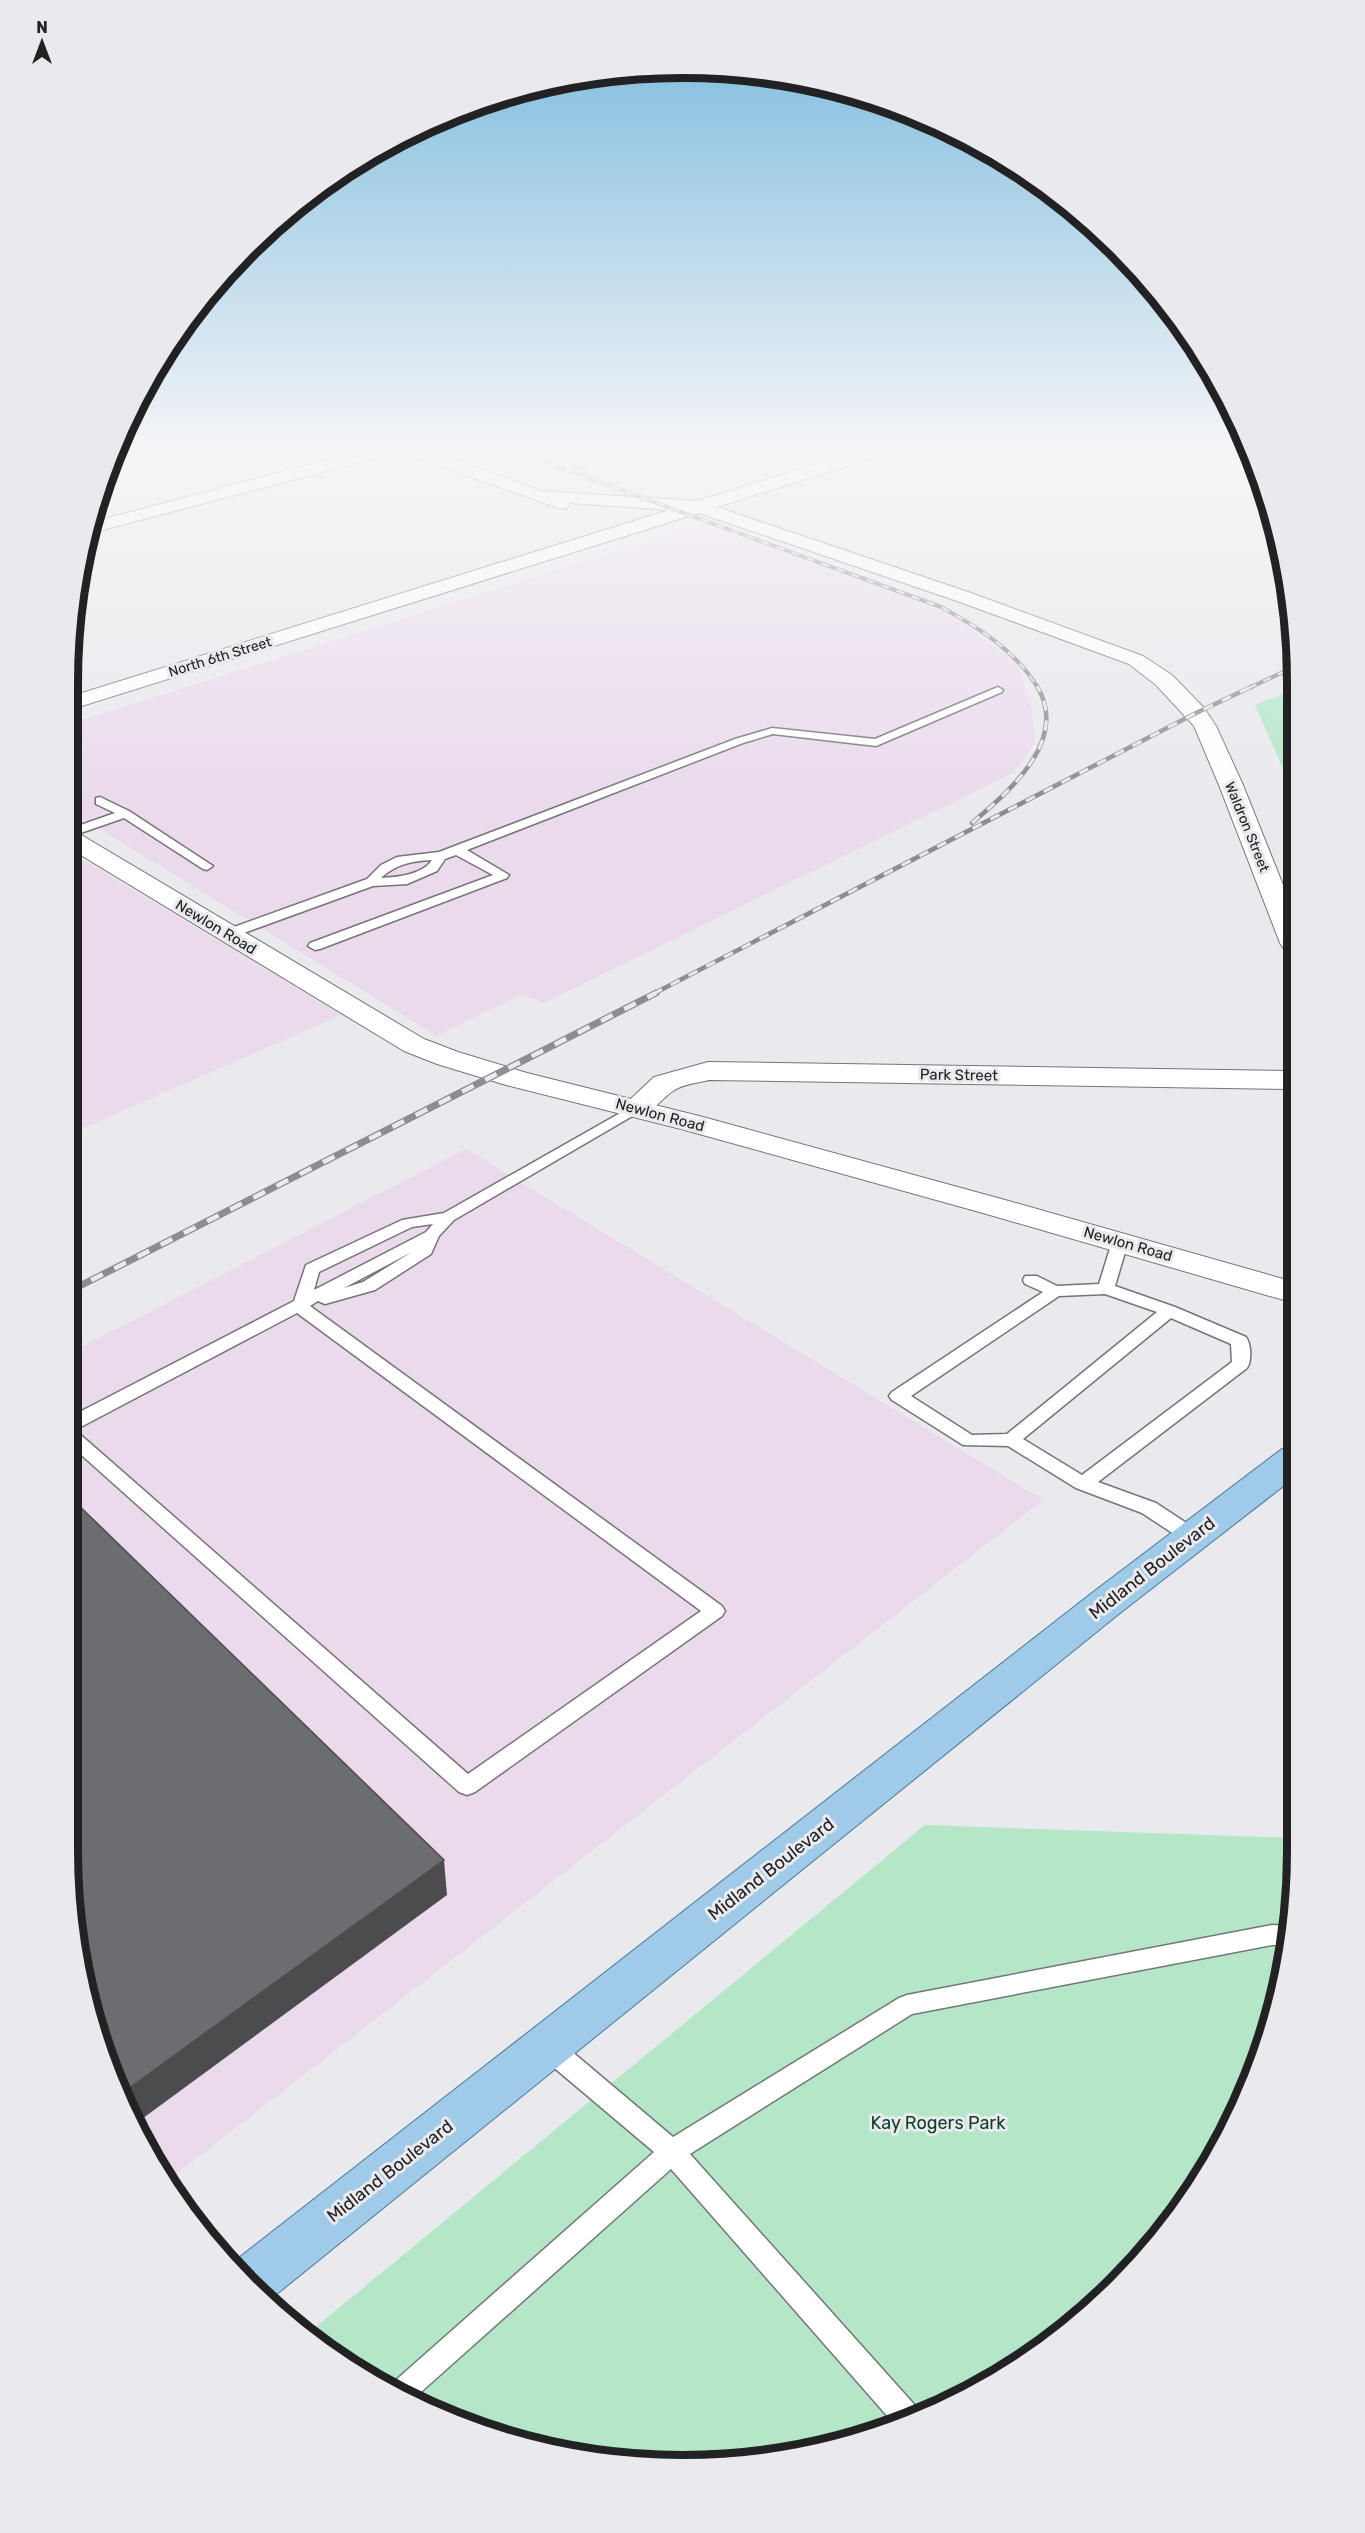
<svg xmlns="http://www.w3.org/2000/svg" width="1365" height="2533" font-family="Rubik,sans-serif">
<style>
.industrial{fill:#eadaec}
.green{fill:#b3e7c7}
.lines{fill:none;stroke-linecap:round;stroke-linejoin:round}
.service-casing{stroke:#757579;stroke-width:3}
.minor-casing{stroke:#757579;stroke-width:2}
.tertiary-casing{stroke:#757579;stroke-width:2}
.primary-casing{stroke:#4a799a;stroke-width:2}
.service{fill:#fff;fill-rule:evenodd}
.minor{fill:#fff;fill-rule:evenodd}
.tertiary{fill:#fff;fill-rule:evenodd}
.primary{fill:#9fcbe8;fill-rule:evenodd}
.rail-far2-casing{stroke:#8d8d91;stroke-width:4}
.rail-far1-casing{stroke:#8d8d91;stroke-width:4.5}
.rail-casing{stroke:#8d8d91;stroke-width:7}
.rail-far2{stroke:#e9e9ee;stroke-width:2;stroke-dasharray:8;stroke-linecap:butt}
.rail-far1{stroke:#e9e9ee;stroke-width:3;stroke-dasharray:10;stroke-linecap:butt}
.rail{stroke:#e9e9ee;stroke-width:4.5;stroke-dasharray:13;stroke-linecap:butt}
.shaded-wall{fill:#4c4c4f}
.building{fill:#6c6d71;stroke:#4c4c4f;stroke-width:1.5}
.labels{text-anchor:middle;dominant-baseline:central;stroke-width:6;stroke-linejoin:round;paint-order:stroke}
.far-street-label{font-size:14px;fill:#222224;stroke:#e9e9ee}
.street-label{font-size:15px;fill:#222224;stroke:#e9e9ee}
.near-street-label{font-size:18px;fill:#222224;stroke:#e9e9ee}
.near-park-label{font-size:18px;fill:#0c3d26;stroke:#e9e9ee}
.rim{fill:none;stroke:#222224;stroke-width:8}
</style>
<rect width="100%" height="100%" fill="#e9e9ee"/>
<g class="industrial">
<polygon points="703,524 938,609 963,623 1018,664 1032,709 1035,743 1013,773 544,1003 522,994 437,1036 69,810 69,724"/>
<polygon points="69,851 341,1015 68,1135"/>
<polygon points="466,1149 1043,1500 166,2182 150,2158 100,2049 79,1970 68,1850 68,1354"/>
</g>
<g class="green">
<polygon points="1292,690 1293,792 1255,705"/>
<polygon points="925,1825 1296,1838 1296,1890 1277,2009 1234,2123 1171,2225 1117,2286 1024,2362 918,2419 841,2445 723,2464 642,2464 524,2445 447,2419 341,2362 306,2335"/>
</g>
<g class="lines">
<defs>
<g id="service">
<path d="M 998,687 L 1003,690 L 1002,692 L 876,746 L 773,734 L 743,743 L 467,850 L 509,875 L 507,878 L 320,949 L 315,950 L 308,946 L 310,943 L 493,875 L 456,855 L 445,859 L 437,871 L 407,884 L 373,886 L 233,937 L 228,938 L 221,934 L 223,931 L 367,879 L 381,865 L 397,857 L 439,852 L 735,739 L 772,728 L 875,739 ZM 432,860 C 422,875 398,877 381,878 C 396,864 412,861 432,860 Z"/>
<polygon points="100,797 129,811 213,866 207,870 203,869 124,818 69,837 69,829 115,813 96,804 96,798"/>
<path d="M 636,1104 L 641,1105 L 643,1108 L 641,1111 L 454,1220 L 439,1236 L 431,1254 L 375,1290 L 325,1304 L 318,1301 L 310,1306 L 722,1606 L 725,1611 L 722,1616 L 475,1792 L 467,1795 L 459,1792 L 68,1443 L 68,1418 L 294,1301 L 306,1265 L 402,1220 L 444,1213 ZM 433,1224 L 426,1232 L 314,1290 L 319,1272 L 412,1227 ZM 412,1252 L 363,1282 L 344,1288 ZM 297,1313 L 701,1611 L 468,1774 L 75,1430 Z"/>
<path d="M 1120,1237 L 1128,1242 L 1115,1286 L 1175,1307 L 1246,1337 C 1251,1344 1252,1361 1247,1368 L 1098,1482 L 1156,1503 L 1200,1532 L 1203,1537 L 1200,1542 L 1193,1544 L 1186,1542 L 1142,1513 L 1076,1488 L 1008,1446 L 963,1445 L 892,1400 L 889,1396 L 892,1392 L 1043,1292 L 1025,1284 L 1023,1280 L 1025,1276 L 1037,1276 L 1057,1286 L 1099,1284 L 1112,1242 ZM 1105,1294 L 1157,1312 L 1007,1434 L 972,1435 L 911,1396 L 1059,1296 ZM 1171,1318 L 1231,1344 L 1232,1362 L 1082,1475 L 1023,1439 Z"/>
<polygon points="1272,1925 1290,1926 1287,1945 1272,1945 912,2014 690,2154 920,2411 922,2416 896,2426 671,2169 412,2400 388,2387 654,2152 539,2055 536,2047 539,2039 548,2036 557,2039 673,2137 899,1998 907,1995"/>
</g>
<g id="minor">
<polygon points="372,448 401,448 399,452 87,534 89,523"/>
<path d="M 708,1062 L 1294,1071 L 1294,1089 L 709,1080 C 698,1083 682,1084 673,1091 C 656,1103 649,1120 625,1114 L 621,1108 L 654,1077 Z"/>
</g>
<g id="tertiary">
<polygon points="399,448 424,448 541,491 697,501 868,448 894,448 892,452 717,507 971,593 1143,656 1172,675 1204,708 1216,726 1243,785 1293,910 1293,951 1284,949 1280,943 1219,785 1194,726 1156,685 1129,664 957,601 699,513 69,710 69,697 669,510 570,503 567,508 561,509 401,452"/>
<polygon points="69,831 78,833 424,1039 458,1052 527,1073 703,1117 1005,1200 1294,1282 1294,1303 983,1213 681,1129 506,1085 437,1064 404,1051 69,848"/>
</g>
<polygon id="primary" points="1295,1446 1295,1477 1120,1613 268,2301 231,2264 1092,1593 1282,1449"/>
</defs>
<use href="#service" class="service-casing"/>
<use href="#minor" class="minor-casing"/>
<use href="#tertiary" class="tertiary-casing"/>
<use href="#primary" class="primary-casing"/>
<use href="#service" class="service"/>
<use href="#minor" class="minor"/>
<use href="#tertiary" class="tertiary"/>
<use href="#primary" class="primary"/>
<defs>
<g id="rail-far2">
<path d="M 506,448 L 941,607 C 979,628 1015,650 1038,688"/>
<polyline points="554,448 563,458 584,472"/>
<polyline points="1249,688 1292,668"/>
</g>
<g id="rail-far1">
<path d="M 972,823 C 1008,792 1070,741 1037,686"/>
<polyline points="653,994 1196,713 1253,686"/>
</g>
<polyline id="rail" points="68,1292 656,993"/>
</defs>
<use href="#rail-far2" class="rail-far2-casing"/>
<use href="#rail-far1" class="rail-far1-casing"/>
<use href="#rail" class="rail-casing"/>
<use href="#rail-far2" class="rail-far2"/>
<use href="#rail-far1" class="rail-far1"/>
<use href="#rail" class="rail"/>
</g>
<polygon class="shaded-wall" points="444,1860 447,1895 135,2124 121,2094"/>
<polygon class="building" points="68,1495 444,1860 121,2094 100,2049 79,1970 68,1851"/>
<linearGradient id="sky" x2="0" y2="1"><stop stop-color="#76b8dc"/><stop offset="0.56" stop-color="#f5f5f7"/><stop offset="1" stop-color="#f5f5f7" stop-opacity="0"/></linearGradient>
<rect width="1365" height="803" fill="url(#sky)"/>
<g class="labels">
<g class="far-street-label">
<text transform="translate(220 657) rotate(-17)">North 6th Street</text>
<text transform="translate(1247 827) rotate(68)">Waldron Street</text>
</g>
<g class="street-label">
<text transform="translate(216 927) rotate(31)">Newlon Road</text>
<text transform="translate(959 1075) rotate(1)">Park Street</text>
<text transform="translate(660 1115) rotate(15)">Newlon Road</text>
<text transform="translate(1128 1244) rotate(16)">Newlon Road</text>
</g>
<g class="near-street-label">
<text transform="translate(1152 1568) rotate(-38)">Midland Boulevard</text>
<text transform="translate(771 1869) rotate(-38)">Midland Boulevard</text>
<text transform="translate(390 2171) rotate(-38)">Midland Boulevard</text>
</g>
<g class="near-park-label">
<text x="938" y="2123">Kay Rogers Park</text>
</g>
</g>
<path d="M0 0H1365V2533H0ZM682 78H683A604 604 0 0 1 1287 682V1851A604 604 0 0 1 683 2455H682A604 604 0 0 1 78 1851V682A604 604 0 0 1 682 78Z" fill="#e9e9ee" fill-rule="evenodd"/>
<path class="rim" d="M682 78H683A604 604 0 0 1 1287 682V1851A604 604 0 0 1 683 2455H682A604 604 0 0 1 78 1851V682A604 604 0 0 1 682 78Z"/>
<g transform="translate(42 42)" stroke="#e9e9ee" stroke-width="4.5" paint-order="stroke">
<path d="M0-4.5L10 22L0 15L-10 22Z" fill="#222224"/>
<text y="-9" font-size="16" font-weight="bold" text-anchor="middle" fill="#222224">N</text>
</g>
</svg>
